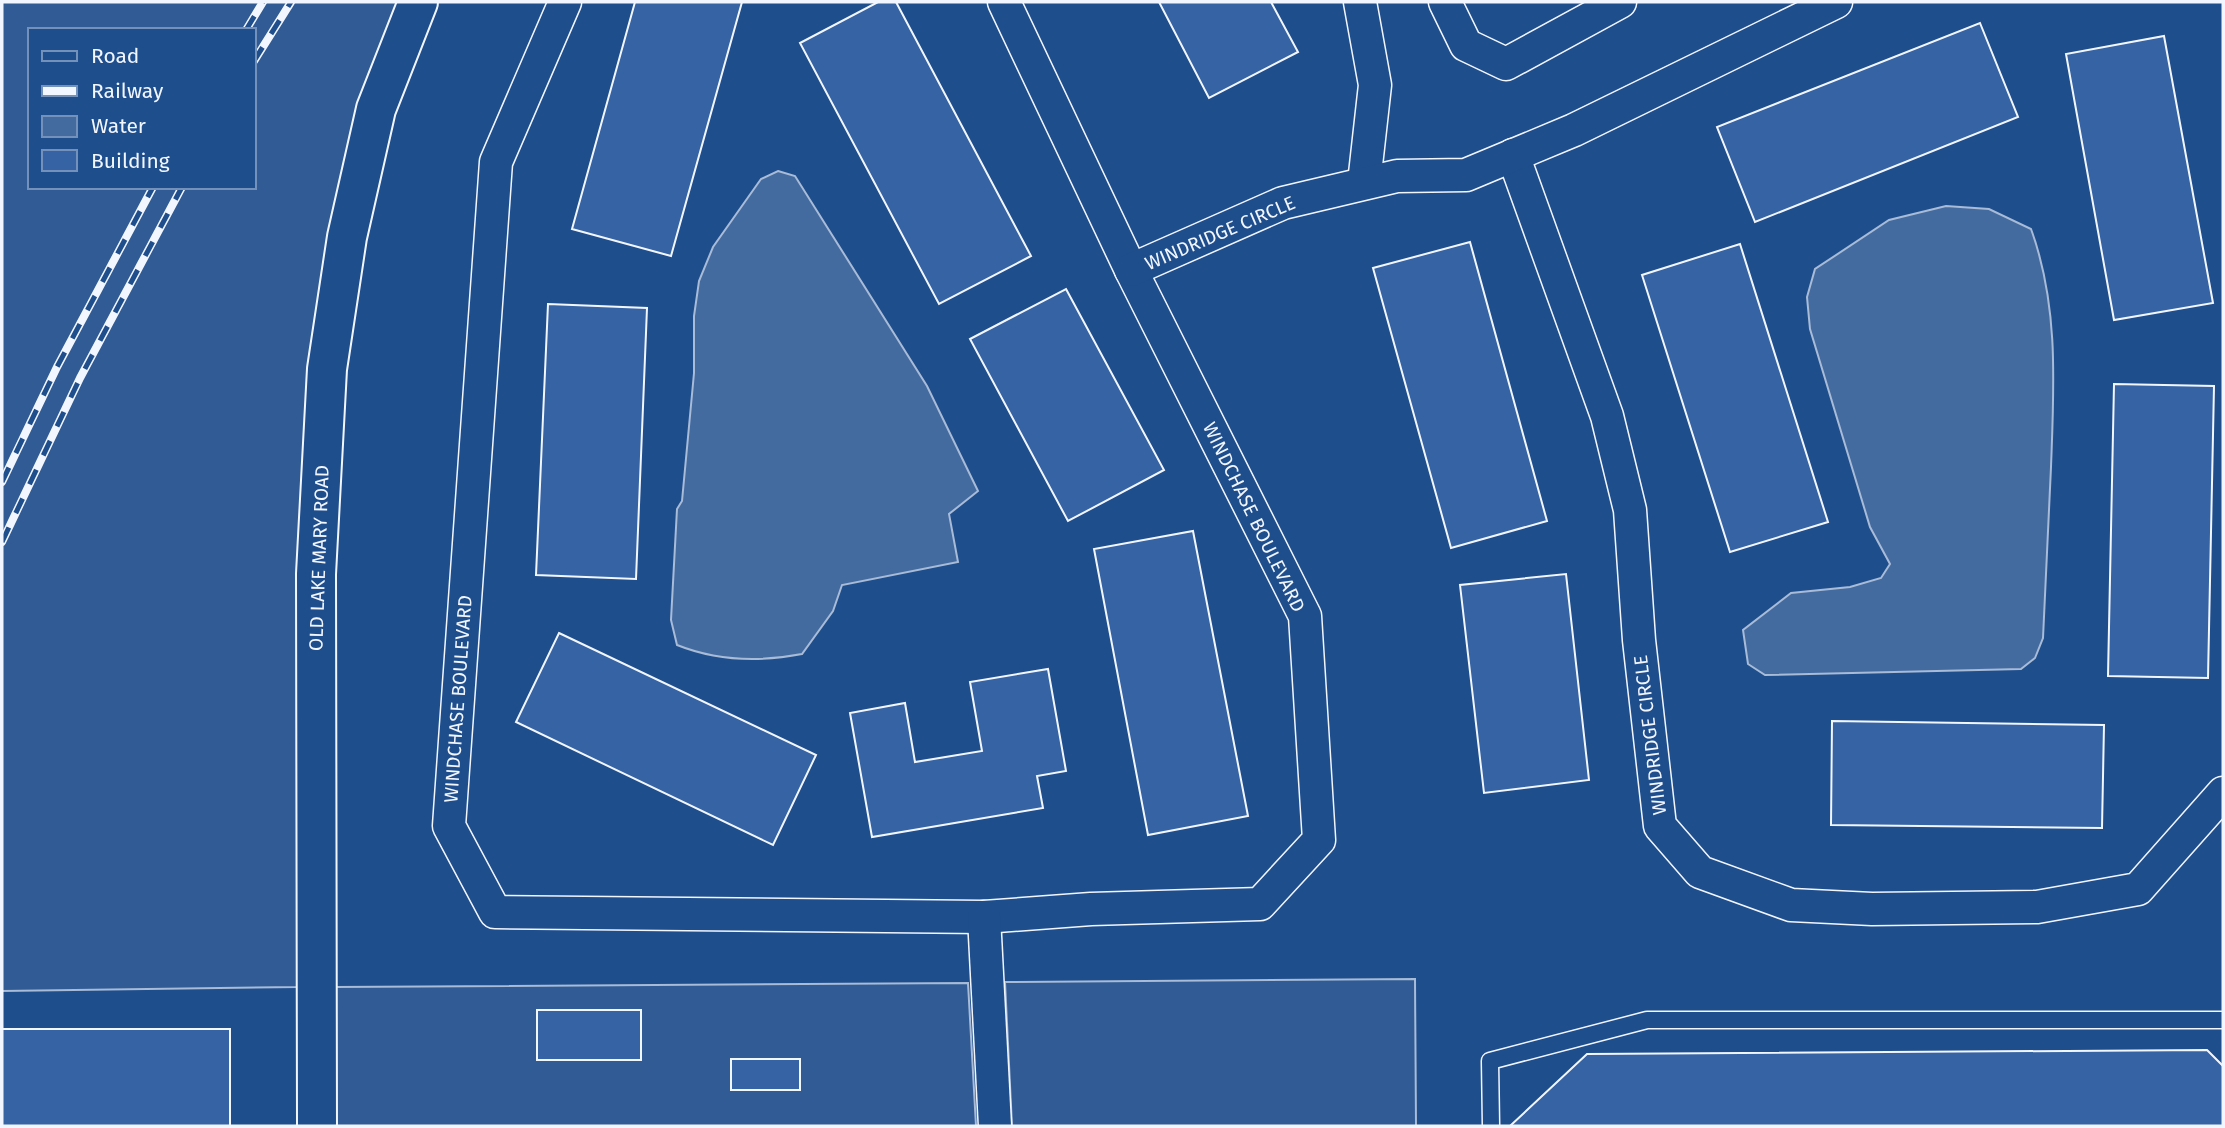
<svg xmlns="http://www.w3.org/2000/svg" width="2225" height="1128" font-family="'Fira Sans',sans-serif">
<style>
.built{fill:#305b95;stroke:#a8bbd7;stroke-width:2;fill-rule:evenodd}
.water{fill:#446ba0;stroke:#a8bbd7;stroke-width:2}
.building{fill:#3563a3;stroke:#f2f6ff;stroke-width:2}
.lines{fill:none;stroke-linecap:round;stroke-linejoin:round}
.lane-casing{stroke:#f2f6ff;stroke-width:19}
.street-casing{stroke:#f2f6ff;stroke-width:35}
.secondary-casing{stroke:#f2f6ff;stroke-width:42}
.lane{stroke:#1f4e8c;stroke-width:16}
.street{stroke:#1f4e8c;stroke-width:32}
.secondary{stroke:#1f4e8c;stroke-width:38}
.rail-casing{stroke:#f2f6ff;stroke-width:8}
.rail{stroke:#1f4e8c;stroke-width:5;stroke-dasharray:16;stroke-linecap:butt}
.labels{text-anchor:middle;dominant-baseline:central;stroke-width:5;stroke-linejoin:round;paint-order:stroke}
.street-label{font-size:19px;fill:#f2f6ff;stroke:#1f4e8c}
</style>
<rect width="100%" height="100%" fill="#1f4e8c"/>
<g class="built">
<path d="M 2,2 L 399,2 L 360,100 L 298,987 L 2,991 ZM 30,30 L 254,30 L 254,187 L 30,187 Z"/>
<polygon points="1415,979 1416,1126 1012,1126 1005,982"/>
<polygon points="968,983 976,1126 335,1126 335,987"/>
</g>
<g class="water">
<path d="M 778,171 L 795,176 L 927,386 L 978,491 L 949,514 L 958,562 L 842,585 L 833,611 L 802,654 C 760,662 717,661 677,645 L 671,620 L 677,509 L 682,501 L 694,373 L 694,316 L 699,281 L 713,247 L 761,179 Z"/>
<path d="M 1946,206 L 1989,209 L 2031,229 C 2059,306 2054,386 2051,467 C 2048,524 2046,581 2043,638 L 2035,658 L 2021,669 L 1765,675 L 1748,664 L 1743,630 L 1791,593 L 1850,587 L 1881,578 L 1890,564 L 1870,527 L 1810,329 L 1807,297 L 1815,269 L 1889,220 Z"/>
</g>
<g class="building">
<polygon points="635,2 742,2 671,256 572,229"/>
<polygon points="878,2 896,2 1031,256 939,304 800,43"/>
<polygon points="1159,2 1271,2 1298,52 1209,98"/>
<polygon points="1980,23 2018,117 1755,222 1717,127"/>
<polygon points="2164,36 2213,303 2114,320 2066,54"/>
<polygon points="1470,242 1547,521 1451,548 1373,268"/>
<polygon points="1740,244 1828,522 1730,552 1642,275"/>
<polygon points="1066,289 1164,470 1068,521 970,339"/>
<polygon points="548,304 647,308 636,579 536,575"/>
<polygon points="2114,384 2214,386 2208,678 2108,676"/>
<polygon points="1193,531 1248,816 1148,835 1094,549"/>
<polygon points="1566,574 1589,780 1484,793 1460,585"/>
<polygon points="559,633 816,755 773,845 516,722"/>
<polygon points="1048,669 1066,771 1037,776 1043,808 872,837 850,713 905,703 915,762 982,751 970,682"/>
<polygon points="1832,721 2104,725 2102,828 1831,825"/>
<rect x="537" y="1010" width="104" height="50"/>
<rect x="2" y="1029" width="228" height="97"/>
<polygon points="2207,1050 2223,1066 2223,1126 1510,1126 1587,1054"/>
<rect x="731" y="1059" width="69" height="31"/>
</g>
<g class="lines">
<defs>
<polyline id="lane" points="1491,1126 1490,1061 1647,1020 2223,1020"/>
<g id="street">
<polyline points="565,2 496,162 449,826 495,912 984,917 1091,909 1260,904 1319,840 1305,616 1131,270 1004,2"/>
<polyline points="1360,2 1375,85 1364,183"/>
<polyline points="1445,2 1466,45 1506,64 1620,2"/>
<polyline points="1513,155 1607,416 1630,510 1639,640 1660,826 1700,872 1791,905 1872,909 2037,907 2138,889 2223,793"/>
<polyline points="1131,270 1283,203 1397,176 1466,175 1574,130 1836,2"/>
<polyline points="984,917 995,1126"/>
</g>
<polyline id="secondary" points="317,1126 316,574 327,369 347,237 376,109 418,2"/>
</defs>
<use href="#lane" class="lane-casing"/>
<use href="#street" class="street-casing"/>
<use href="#secondary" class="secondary-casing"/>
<use href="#lane" class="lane"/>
<use href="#street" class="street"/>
<use href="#secondary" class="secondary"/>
<defs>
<g id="rail">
<polyline points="246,30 263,2"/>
<polyline points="254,61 291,2"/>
<polyline points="2,482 57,367 153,187"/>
<polyline points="2,542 80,378 182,187"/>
</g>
</defs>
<use href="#rail" class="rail-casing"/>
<use href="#rail" class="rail"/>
</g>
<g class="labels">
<g class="street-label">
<text transform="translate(1220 233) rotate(-23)">WINDRIDGE CIRCLE</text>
<text transform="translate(1254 517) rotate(64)">WINDCHASE BOULEVARD</text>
<text transform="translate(319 558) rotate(-88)">OLD LAKE MARY ROAD</text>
<text transform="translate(458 699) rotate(-86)">WINDCHASE BOULEVARD</text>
<text transform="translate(1650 735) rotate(-97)">WINDRIDGE CIRCLE</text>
</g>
</g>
<rect width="2225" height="1128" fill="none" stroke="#f2f6ff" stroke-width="7"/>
<rect x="28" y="28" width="228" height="161" fill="#1f4e8c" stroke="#7391ba" stroke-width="2"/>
<rect x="42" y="51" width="35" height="10" fill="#1f4e8c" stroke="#7391ba" stroke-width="2"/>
<text x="91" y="63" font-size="21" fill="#f2f6ff">Road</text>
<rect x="42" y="86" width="35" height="10" fill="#f2f6ff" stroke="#7391ba" stroke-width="2"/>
<text x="91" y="98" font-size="21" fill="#f2f6ff">Railway</text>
<rect x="42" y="116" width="35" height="21" fill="#446ba0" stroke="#7391ba" stroke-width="2"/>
<text x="91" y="133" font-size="21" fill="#f2f6ff">Water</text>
<rect x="42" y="150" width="35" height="21" fill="#3563a3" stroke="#7391ba" stroke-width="2"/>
<text x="91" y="168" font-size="21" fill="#f2f6ff">Building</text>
</svg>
